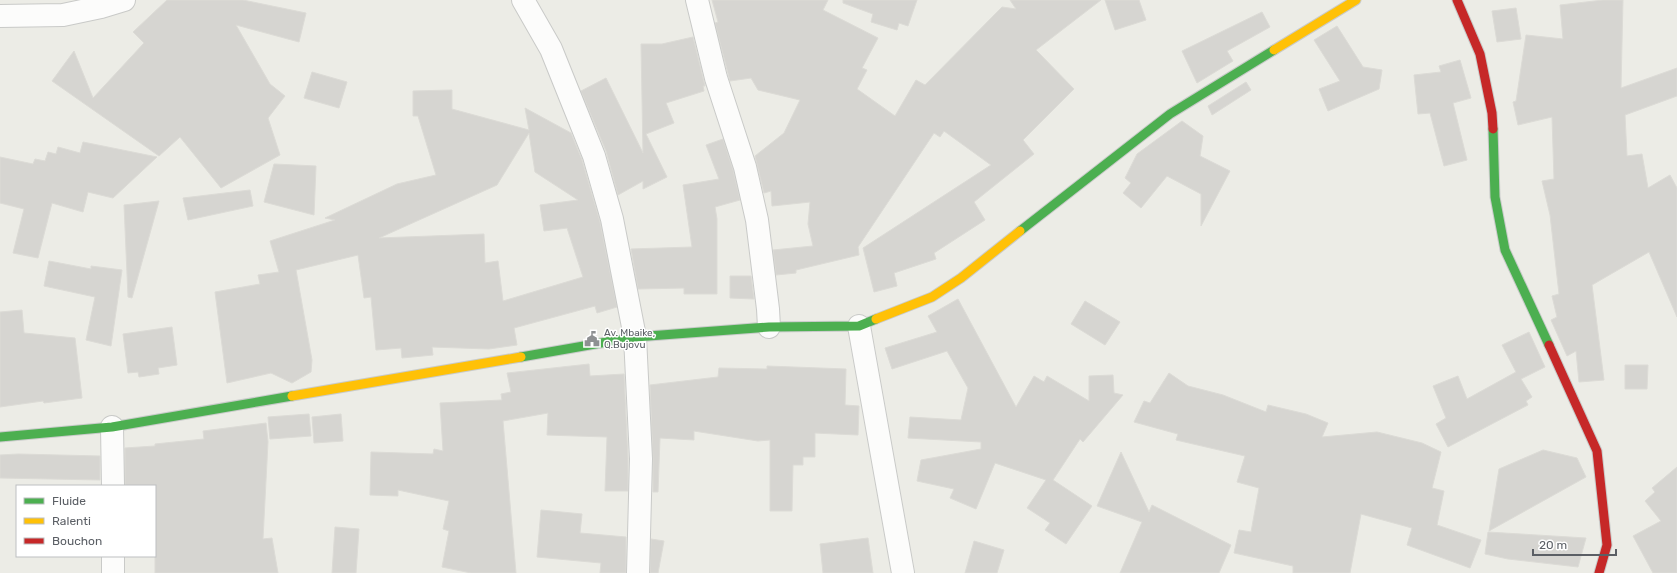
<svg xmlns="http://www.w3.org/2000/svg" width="1677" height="573" font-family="Rubik,sans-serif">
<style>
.building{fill:#d6d5d1;stroke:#dcdbd6;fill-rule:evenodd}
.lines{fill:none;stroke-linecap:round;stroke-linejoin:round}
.street-casing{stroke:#c9cac8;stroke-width:24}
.fast-casing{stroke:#c9cbca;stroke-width:11}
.slow-casing{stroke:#c9cbca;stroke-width:11}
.jam-casing{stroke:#c9cbca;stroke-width:11}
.street{stroke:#fcfcfb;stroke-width:22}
.fast{stroke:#4caf50;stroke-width:9}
.slow{stroke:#ffc107;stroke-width:9}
.jam{stroke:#c62828;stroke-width:9}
.labels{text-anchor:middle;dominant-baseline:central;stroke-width:3;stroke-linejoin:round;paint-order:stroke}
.poi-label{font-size:10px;fill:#5b5f65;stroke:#fff;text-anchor:start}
</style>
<rect width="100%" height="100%" fill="#ecece6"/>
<g class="building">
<polygon points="167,0 243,0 306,13 299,42 236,25 270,84 285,96 268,118 280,155 221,188 180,137 159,156 52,81 74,51 93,98 144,43 133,32"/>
<polygon points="712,0 828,0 823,10 878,38 862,68 867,70 857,89 895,116 916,80 925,85 1002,7 1016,9 1010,0 1101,0 1036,50 1074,89 1023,140 1034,154 974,202 985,220 934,253 936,259 894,273 897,286 874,292 863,248 991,165 944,131 940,137 934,133 858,247 859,255 796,270 796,273 776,275 773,250 813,246 808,224 810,202 772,206 771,191 764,193 755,156 784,133 800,100 758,90 751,78 730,81 715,23 718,22"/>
<polygon points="843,0 917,0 908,26 899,23 897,30 871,22 873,14 843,3"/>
<polygon points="1105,0 1139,0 1146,20 1115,30"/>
<polygon points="1603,0 1623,0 1621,88 1677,68 1677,96 1625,115 1627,156 1642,154 1648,188 1670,175 1677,188 1677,317 1649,252 1592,285 1604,380 1579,382 1576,351 1567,356 1551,320 1557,317 1552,296 1559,294 1550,215 1542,181 1554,179 1552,117 1518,125 1513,102 1516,101 1526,35 1563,39 1560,5"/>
<polygon points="1516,8 1521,39 1497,42 1492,11"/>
<polygon points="1262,12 1270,27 1227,51 1233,61 1197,83 1182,51"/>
<polygon points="1337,26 1363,67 1382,70 1379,89 1328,111 1319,89 1340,81 1314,40"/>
<polygon points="693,37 705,86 703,86 704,91 666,103 674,123 646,134 667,177 643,189 643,181 618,195 606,151 581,91 606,78 643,153 641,44 662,44"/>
<polygon points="1460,60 1471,98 1453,103 1467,160 1444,166 1430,113 1418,114 1414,75 1441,72 1439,66"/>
<polygon points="312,72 347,82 339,108 304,98"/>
<polygon points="1246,82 1251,90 1212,115 1208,106"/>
<path d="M 452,90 L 452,109 L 529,130 L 525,108 L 571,133 L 582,160 L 600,222 L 617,307 L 597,313 L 595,306 L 514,328 L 517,345 L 489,349 L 432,347 L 433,355 L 402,358 L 401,348 L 376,350 L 371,297 L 364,298 L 358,255 L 296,270 L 312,360 L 311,372 L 292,383 L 271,373 L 227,383 L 215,292 L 260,284 L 258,275 L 279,272 L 270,241 L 335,220 L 325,218 L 397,184 L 436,175 L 418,116 L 413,116 L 413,91 ZM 529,133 L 535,172 L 578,200 L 540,205 L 544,231 L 567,228 L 583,277 L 503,301 L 498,261 L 485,263 L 484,234 L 379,238 L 497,185 Z"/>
<polygon points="1182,121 1203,136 1200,156 1230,171 1201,226 1201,194 1167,176 1141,208 1123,193 1131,183 1125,178 1137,154"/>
<polygon points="723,139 733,170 740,200 715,207 717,219 717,294 684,294 684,288 638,289 631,249 692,247 683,185 719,179 706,145"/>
<polygon points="83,142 157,157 113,198 88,192 83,212 52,203 38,258 13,253 24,209 0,203 0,157 33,164 35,159 45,161 48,152 56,154 58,147 80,153"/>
<polygon points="274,164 316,166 314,215 264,202"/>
<polygon points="250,190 253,206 188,220 183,198"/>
<polygon points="159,201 132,298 128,297 124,205"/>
<polygon points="49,261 91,269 91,266 122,270 111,346 86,340 95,297 44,286"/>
<polygon points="730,276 751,276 754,299 730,298"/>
<polygon points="958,299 1016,407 1034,376 1044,382 1047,376 1089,401 1089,376 1113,375 1114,393 1123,395 1083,442 1080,439 1053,480 1092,506 1066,544 1045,530 1050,523 1027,508 1046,480 995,463 976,509 950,498 954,489 917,481 921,460 981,449 981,442 908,438 910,417 961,420 968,388 947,351 892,369 885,348 937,332 928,316"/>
<polygon points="1085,301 1120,322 1105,345 1071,324"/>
<polygon points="22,310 24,333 75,338 82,398 44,403 43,401 0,407 0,312"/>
<polygon points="172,327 177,365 158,368 159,374 139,377 138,372 128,373 123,334"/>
<polygon points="1529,332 1545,367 1521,379 1532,397 1526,401 1528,405 1448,447 1436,424 1446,418 1433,386 1458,376 1467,399 1516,372 1502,345"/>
<polygon points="589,364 590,376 624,374 628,459 628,491 605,491 607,437 547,435 548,413 503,421 516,573 471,573 442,567 449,531 443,529 449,501 398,490 398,496 370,495 371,452 433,454 434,449 443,451 440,403 502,400 501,394 511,392 507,373"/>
<polygon points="1625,365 1648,365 1647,389 1625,389"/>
<polygon points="767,366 846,369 845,405 859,406 858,435 815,433 815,457 803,457 803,465 793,465 792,511 770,511 770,440 758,441 694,431 694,440 660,438 658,492 653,492 653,458 650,385 718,377 719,368 767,369"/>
<polygon points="1169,373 1188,386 1223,395 1266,412 1268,405 1306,414 1328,423 1322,437 1377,432 1422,443 1441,452 1432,488 1444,491 1437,525 1481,540 1470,568 1407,545 1412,528 1361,514 1350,573 1293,573 1293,566 1234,553 1239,530 1251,532 1259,488 1237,482 1245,456 1176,440 1178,434 1134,422 1144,401 1150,403"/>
<polygon points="309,414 311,436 270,439 268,417"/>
<polygon points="341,414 343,441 314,443 312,417"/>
<polygon points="266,423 268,442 263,539 272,538 278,573 155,573 155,486 125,486 125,448 155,446 155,444 204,439 203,431"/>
<polygon points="1543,450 1577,458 1586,477 1489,531 1499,469"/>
<polygon points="1121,452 1149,512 1152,505 1231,545 1219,573 1120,573 1142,522 1097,506"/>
<polygon points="18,454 100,456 100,480 0,478 0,455"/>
<polygon points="1677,467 1677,573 1653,573 1633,536 1661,521 1645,501 1655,492 1652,488"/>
<polygon points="541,510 582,514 580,533 626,537 626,573 600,573 601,563 537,557"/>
<polygon points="335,527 359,529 356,573 332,573"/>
<polygon points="1488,532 1586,538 1578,567 1508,559 1485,554"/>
<polygon points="868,538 873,573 823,573 820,544"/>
<polygon points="651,539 664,541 658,573 650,573"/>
<polygon points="974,541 1004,550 997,573 965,573"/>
</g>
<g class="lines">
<defs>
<g id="street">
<polyline points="523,0 551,49 594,156 612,219 635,337 641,459 638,573"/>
<polyline points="697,0 716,78 745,167 757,220 768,309 769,327"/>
<polyline points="0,16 63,15 101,7 124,0"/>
<polyline points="859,326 903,573"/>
<polyline points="112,427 113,486"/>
<polyline points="113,556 113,573"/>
</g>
<g id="fast">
<polyline points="1493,129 1495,197 1505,250 1549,345"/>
<polyline points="1020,231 1170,114 1274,50"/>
<polyline points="521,357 635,337 769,327 859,326 876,319"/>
<polyline points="0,437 112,427 292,396"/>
</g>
<g id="slow">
<polyline points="1274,50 1356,0"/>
<polyline points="876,319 932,297 961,278 1020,231"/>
<polyline points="292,396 521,357"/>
</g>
<g id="jam">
<polyline points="1457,0 1480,54 1492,113 1493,129"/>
<polyline points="1549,345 1597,451 1607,545 1599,573"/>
</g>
</defs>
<use href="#street" class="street-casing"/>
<use href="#fast" class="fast-casing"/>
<use href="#slow" class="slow-casing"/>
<use href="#jam" class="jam-casing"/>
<use href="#street" class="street"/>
<use href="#fast" class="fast"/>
<use href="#slow" class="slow"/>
<use href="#jam" class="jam"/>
</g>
<defs>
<symbol id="civic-bare" viewBox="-9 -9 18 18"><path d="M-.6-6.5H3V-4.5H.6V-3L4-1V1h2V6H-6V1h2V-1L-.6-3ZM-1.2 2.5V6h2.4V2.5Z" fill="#8e9092" stroke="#fff" stroke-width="2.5" paint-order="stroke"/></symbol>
</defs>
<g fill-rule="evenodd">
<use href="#civic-bare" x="581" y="328" width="22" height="22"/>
</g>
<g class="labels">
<g class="poi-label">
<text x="604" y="333">Av. Mbaike,<tspan x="604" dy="12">Q.Bujovu</tspan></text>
</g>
</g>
<rect x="16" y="485" width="140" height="72" fill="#ffffff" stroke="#bdbfc1"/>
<rect x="24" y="498" width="20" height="6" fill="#4caf50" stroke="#bdbfc1"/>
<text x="52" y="505" font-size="12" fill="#5b5f65">Fluide</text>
<rect x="24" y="518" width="20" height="6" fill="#ffc107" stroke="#bdbfc1"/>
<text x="52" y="525" font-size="12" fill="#5b5f65">Ralenti</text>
<rect x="24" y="538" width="20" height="6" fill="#c62828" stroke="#bdbfc1"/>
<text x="52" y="545" font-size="12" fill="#5b5f65">Bouchon</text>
<path d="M1533 549v6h83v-6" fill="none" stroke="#5b5f65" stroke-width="2"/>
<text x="1539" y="549" font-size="12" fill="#5b5f65" stroke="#ffffff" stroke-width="3" paint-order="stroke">20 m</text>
</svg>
